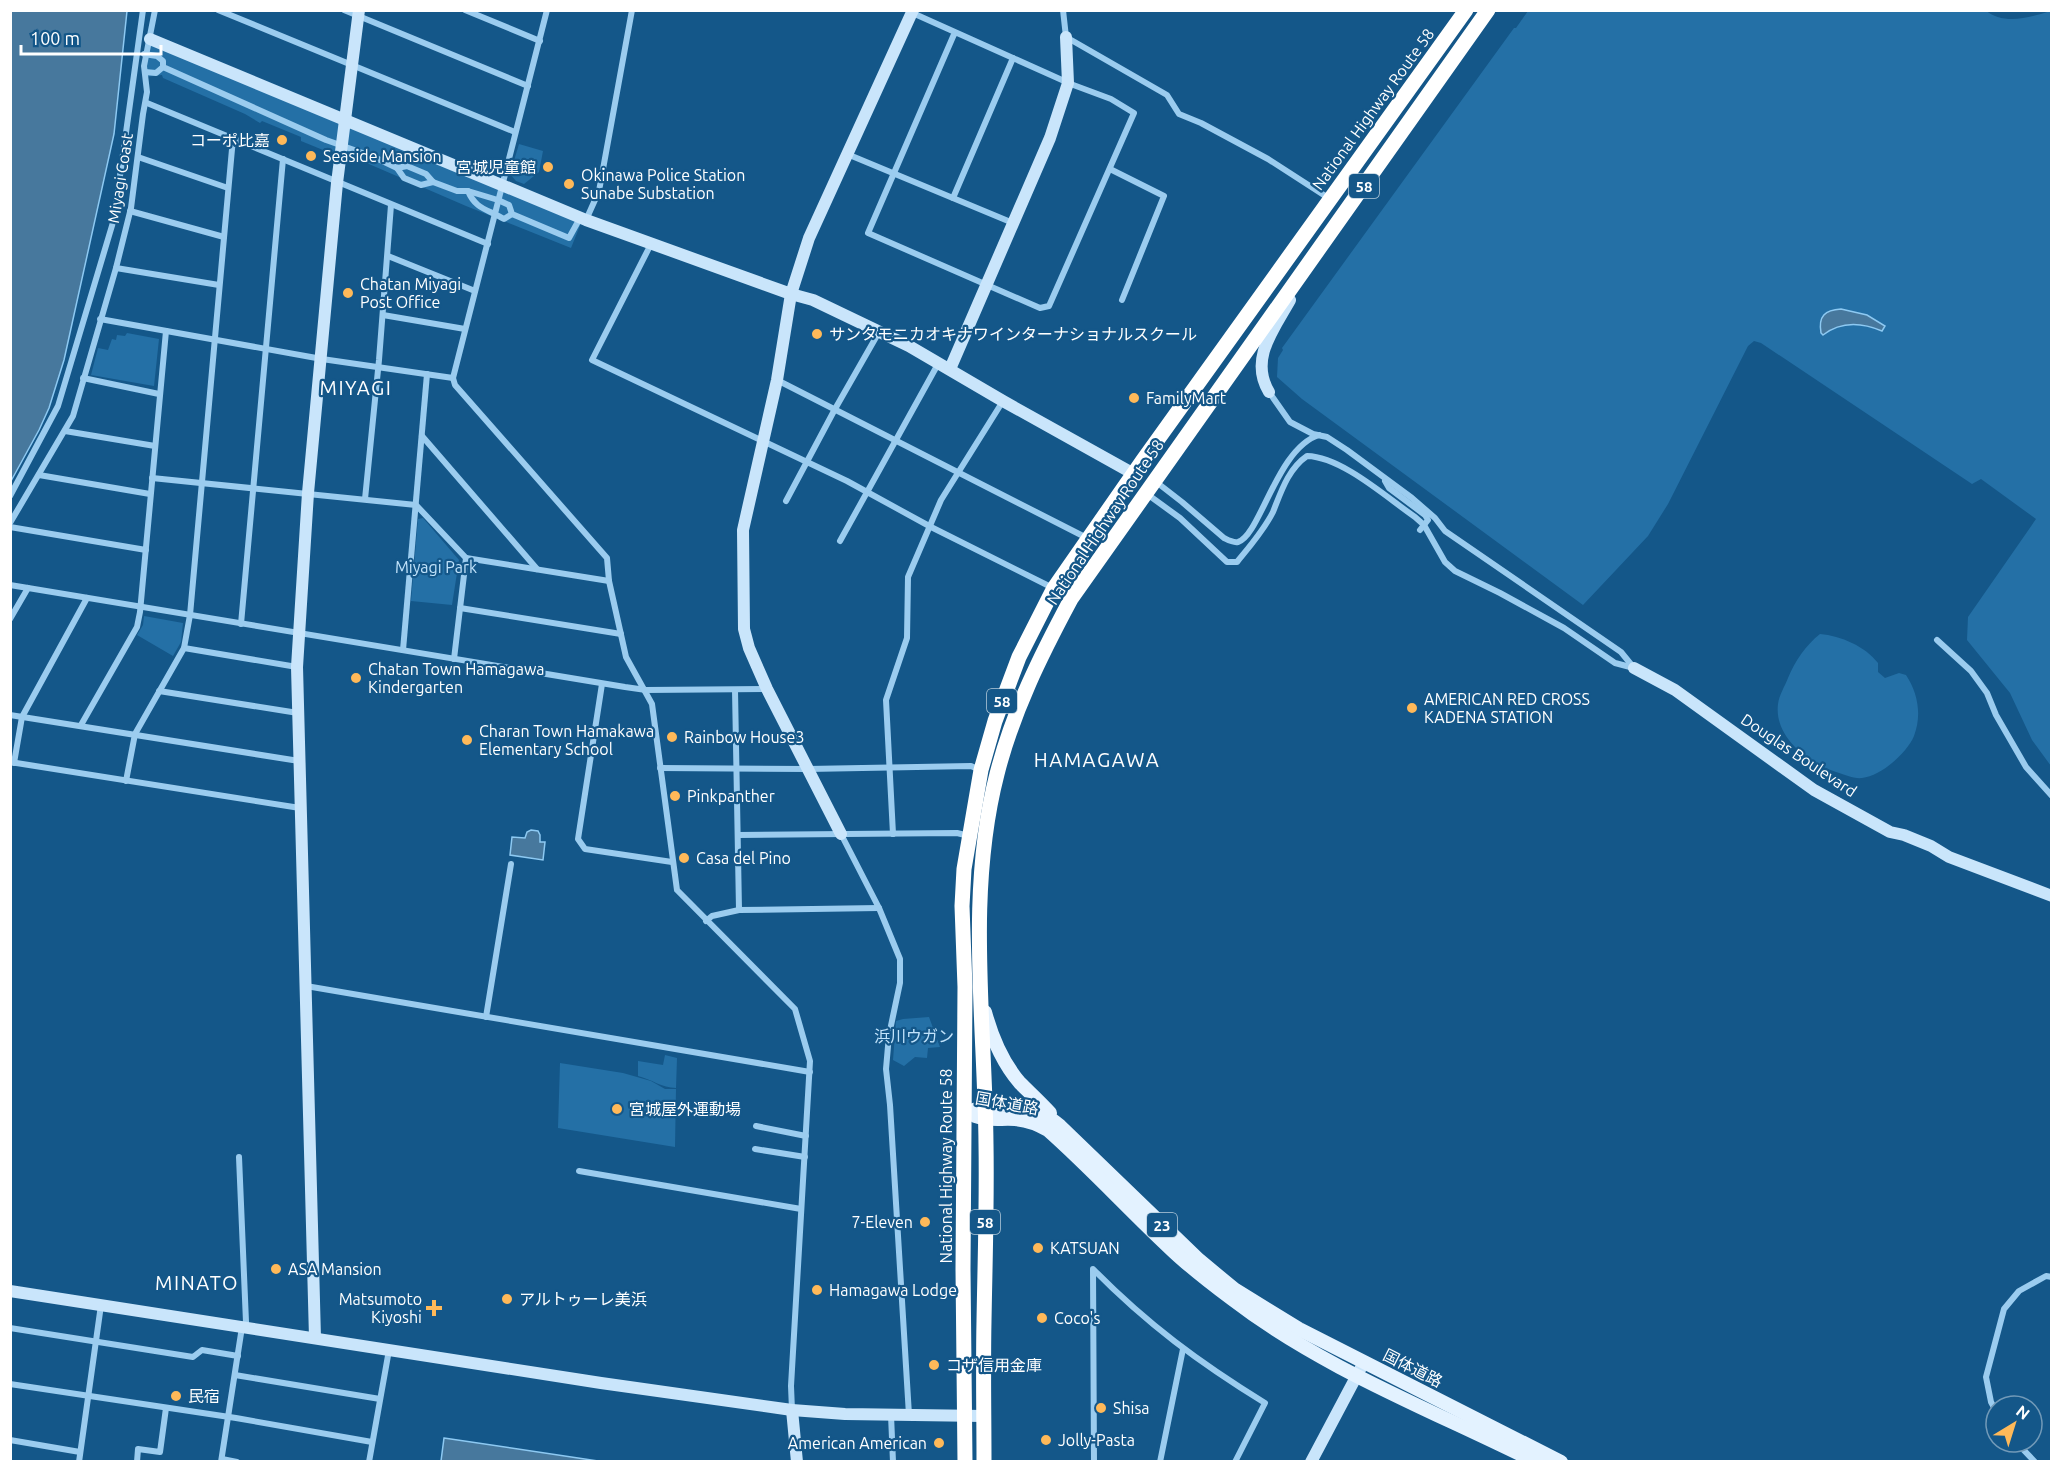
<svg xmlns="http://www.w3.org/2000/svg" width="2062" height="1472" font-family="Ubuntu,'Noto Sans JP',sans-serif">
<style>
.green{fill:#2470a6}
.water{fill:#47789d;stroke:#8dc9f2;stroke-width:1.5}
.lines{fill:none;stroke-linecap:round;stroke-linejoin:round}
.street{stroke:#9bccef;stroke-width:6}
.secondary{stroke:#c9e5fb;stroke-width:12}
.primary{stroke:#e3f2ff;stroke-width:14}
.highway{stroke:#fff;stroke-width:15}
.poi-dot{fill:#ffb959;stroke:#145789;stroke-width:2}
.labels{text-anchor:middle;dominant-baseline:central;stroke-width:4.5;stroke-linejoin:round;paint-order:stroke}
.shield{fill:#145789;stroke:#b8cddc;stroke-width:1.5}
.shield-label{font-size:15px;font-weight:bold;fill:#fff}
.street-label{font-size:16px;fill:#fff;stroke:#145789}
.poi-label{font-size:16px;fill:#fff;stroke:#145789;text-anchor:start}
.park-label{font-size:16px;fill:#c1e3fb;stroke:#145789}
.quarter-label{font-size:20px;letter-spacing:1.5px;fill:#fff;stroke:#145789}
</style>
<rect width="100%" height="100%" fill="#145789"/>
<g class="green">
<path d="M 1985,10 C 2004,26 2031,17 2051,11 L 2051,766 L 2032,740 L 2010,693 L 1967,640 L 1968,617 L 2036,519 L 1981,479 L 1972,484 L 1761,343 L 1754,341 L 1748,346 L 1668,504 L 1648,536 L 1583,605 L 1302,399 L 1277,377 L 1278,358 L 1283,350 L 1282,348 L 1514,28 L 1516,28 L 1528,11 Z"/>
<polygon points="150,39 583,218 571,248 466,206 362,161 333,157 332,152 325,148 323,150 301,141 301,137 262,121 260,123 245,114 163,78 162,75 145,77"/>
<polygon points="519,144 543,151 539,172 524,184 516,181 510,174"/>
<polygon points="127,333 159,339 154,386 91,375 98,348 108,350 112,339 116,340 117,335 125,336"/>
<polygon points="423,518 459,560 452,605 411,601 418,519"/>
<polygon points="144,616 183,623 181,642 173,656 137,635 143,625"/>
<path d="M 1820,634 C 1841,636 1865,646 1878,663 L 1878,672 L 1885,678 L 1899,673 L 1906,675 C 1918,693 1922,715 1914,736 C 1907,753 1881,776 1862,778 C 1854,779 1843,774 1836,772 C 1807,762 1774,737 1778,704 C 1779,695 1785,686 1788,678 C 1795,661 1806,645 1820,634 Z"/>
<polygon points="929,1017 940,1047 928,1048 927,1058 915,1057 904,1066 893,1060 896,1021 903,1019"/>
<path d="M 665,1055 L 677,1058 L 676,1088 C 662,1088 651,1079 638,1076 L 638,1061 L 663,1065 Z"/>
<polygon points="560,1063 623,1073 651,1081 665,1089 676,1089 675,1147 558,1128"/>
</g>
<g class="water">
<polygon points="11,10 127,11 114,134 64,360 49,408 39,430 11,481"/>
<path d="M 1841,309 L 1867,315 L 1885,326 L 1882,331 C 1863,323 1841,321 1823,335 L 1821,333 C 1818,316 1825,310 1841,309 Z"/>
<polygon points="531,830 538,831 540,835 540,842 545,842 543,860 510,855 512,837 525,838 527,832"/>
<polygon points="444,1438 598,1461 441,1461"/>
</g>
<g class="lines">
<g class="street">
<polyline points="218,10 515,132"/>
<polyline points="344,10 528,86"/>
<polyline points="465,10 540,41"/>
<polyline points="547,10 453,378 455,385 607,558 609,581 626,657 652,704 677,890 795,1009 810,1061 791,1386 792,1410"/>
<polyline points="1063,10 1066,37 1167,95 1179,114 1201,123 1268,159 1330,199"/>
<polyline points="912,13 917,15 1062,80 1068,83 1111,99 1134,113 1049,306 1040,308 868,233 955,32"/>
<polyline points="144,54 157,56 163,61 163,67 326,140 374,157 397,168 407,166 426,174 433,182 457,191 468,191 498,200 509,205 512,214 569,238 580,218"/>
<polyline points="145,72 156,73 163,67"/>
<polyline points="147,103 488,244"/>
<polyline points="847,154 1013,223"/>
<polyline points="138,157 228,188"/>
<polyline points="397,168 404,178 421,185 433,182"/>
<polyline points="1110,169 1164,196 1122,300"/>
<path d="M 468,191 C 476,210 488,209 504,219 L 512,214"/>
<polyline points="953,198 1013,58"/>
<polyline points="130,211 224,237"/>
<polyline points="586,220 599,191 632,10"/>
<polyline points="651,244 592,360 847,481 931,527 1053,588"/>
<polyline points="388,256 475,291"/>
<polyline points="116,268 219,285"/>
<polyline points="383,315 465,329"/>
<polyline points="100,319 322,359 453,378"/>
<polyline points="83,378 159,394"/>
<polyline points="777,380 1087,538"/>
<polyline points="1269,392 1290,422 1313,434 1327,437 1347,450 1412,498 1435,518 1445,531 1621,652 1634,668"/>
<polyline points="65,431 155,446"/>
<polyline points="422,436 537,569"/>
<polyline points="39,475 150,494"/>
<polyline points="152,478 416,505 466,558 609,581"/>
<path d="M 1155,481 L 1182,502 L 1224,538 C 1228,540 1233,543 1238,542 C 1260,536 1277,448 1319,435"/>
<polyline points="1385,481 1389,488 1425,515 1428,520 1420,530"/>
<path d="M 1147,494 L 1180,518 L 1227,562 L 1237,562 C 1250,546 1264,530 1273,512 C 1281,492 1288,469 1307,456 C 1342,457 1386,497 1415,517 L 1424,525 L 1445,562 L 1455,571 L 1500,593 L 1564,628 L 1615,663 L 1634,668"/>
<polyline points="10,496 58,406 114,219 143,10"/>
<polyline points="365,499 379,360 391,205"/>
<polyline points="786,501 835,409 879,332"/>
<polyline points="10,523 73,416 116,268 131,208 143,114 147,92 144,66 155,10"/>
<polyline points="10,527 146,550"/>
<polyline points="840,541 938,364"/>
<polyline points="10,585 625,687 646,690 767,689"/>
<polyline points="460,608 621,634"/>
<polyline points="10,619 28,588"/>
<polyline points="241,624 283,159"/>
<polyline points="1937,640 1971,671 1987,693 1996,715 2026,767 2052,796"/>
<polyline points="184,648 297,667"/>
<polyline points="403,650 427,374"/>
<polyline points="454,659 466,558"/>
<polyline points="602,684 578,839 585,849 672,862"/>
<polyline points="735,690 739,910 879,908"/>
<polyline points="159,691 298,713"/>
<polyline points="10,715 299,761"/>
<polyline points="81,725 137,627 140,612 166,331"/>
<polyline points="10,762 300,808"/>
<polyline points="14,763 22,717 87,598"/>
<polyline points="660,768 808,769 971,766 980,770"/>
<polyline points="126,781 135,734 184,648 190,615 233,138"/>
<polyline points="841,834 879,908 900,959 900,983 889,1035 886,1069 890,1105 909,1415"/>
<polyline points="893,834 886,700 907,638 908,577 941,500 1003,401"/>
<polyline points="738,835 957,833 969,836"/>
<polyline points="706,921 712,916 739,910"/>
<polyline points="306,986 810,1072"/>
<polyline points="486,1017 511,864"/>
<polyline points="756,1126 806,1136"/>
<polyline points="755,1149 805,1157"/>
<polyline points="579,1171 801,1209"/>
<polyline points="10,1328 193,1357 202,1350 238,1356"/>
<polyline points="235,1375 380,1399"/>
<polyline points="10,1384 236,1418 372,1442"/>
<polyline points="1996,1411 1991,1402 1986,1377 2004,1309 2019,1291 2046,1276 2052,1277"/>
<polyline points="891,1415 893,1462"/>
<polyline points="10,1440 80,1452"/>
<polyline points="2016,1442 2035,1462"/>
<polyline points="222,1459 237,1462"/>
<polyline points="79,1462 101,1305"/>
<polyline points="137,1462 138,1449 160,1452 166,1408"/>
<polyline points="221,1462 242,1327 246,1322 239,1157"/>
<polyline points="369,1462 389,1350"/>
<path d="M 1094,1462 L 1093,1269 C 1147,1324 1200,1363 1265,1403 L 1235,1462"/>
<polyline points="1160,1462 1183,1349"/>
</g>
<g class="secondary">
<polyline points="150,39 586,220 791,294 813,300 909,346 1003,401 1134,474"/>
<polyline points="950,369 1050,138 1068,83 1066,37"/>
<path d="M 1269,392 C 1249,359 1274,329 1290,300"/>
<polyline points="1634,668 1675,690 1814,790 1890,832 1904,835 1931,846 1949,857 2052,896"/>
<polyline points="841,834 767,689 749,648 744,629 743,530 777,380 791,294 809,238 913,10"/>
<polyline points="10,1291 601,1383 792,1410 845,1414 983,1416"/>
<polyline points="315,1338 297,667 308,493 337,183 359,10"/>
<polyline points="792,1410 797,1462"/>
<polyline points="1311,1462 1364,1362"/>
</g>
<g class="primary">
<path d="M 985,1012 C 992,1038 1002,1062 1020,1083 C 1030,1093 1040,1102 1050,1113"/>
<path d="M 965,1113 C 1001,1100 1030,1101 1060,1126 L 1199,1260 L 1234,1289 L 1299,1329 L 1561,1462"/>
<path d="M 975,1116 C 989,1121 1001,1118 1015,1119 C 1027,1120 1038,1124 1048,1130 C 1091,1168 1130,1211 1172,1250 C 1191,1268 1212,1284 1232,1299 C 1323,1369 1434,1411 1536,1462"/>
</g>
<g class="highway">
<polyline points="965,1462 963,1269 965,987 962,906 964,869 981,770 995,721 1019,657 1054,588 1143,460 1466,10"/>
<path d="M 984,1462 C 984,1415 983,1368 984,1321 C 985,1262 987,1203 986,1144 C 985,1022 966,894 997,774 C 1013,711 1041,655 1071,599 L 1488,10"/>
</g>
</g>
<g class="poi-dot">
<circle cx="282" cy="140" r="6"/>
<circle cx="311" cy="156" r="6"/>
<circle cx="548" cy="167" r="6"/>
<circle cx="569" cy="184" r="6"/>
<circle cx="348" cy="293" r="6"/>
<circle cx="817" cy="334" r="6"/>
<circle cx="1134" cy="398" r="6"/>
<circle cx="356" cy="678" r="6"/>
<circle cx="1412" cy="708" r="6"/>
<circle cx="672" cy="737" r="6"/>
<circle cx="467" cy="740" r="6"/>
<circle cx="675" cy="796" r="6"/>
<circle cx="684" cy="858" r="6"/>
<circle cx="617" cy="1109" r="6"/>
<circle cx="925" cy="1222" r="6"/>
<circle cx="1038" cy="1248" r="6"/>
<circle cx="276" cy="1269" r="6"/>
<circle cx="817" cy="1290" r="6"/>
<circle cx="507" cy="1299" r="6"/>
<path d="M431 1299h6v6h6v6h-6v6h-6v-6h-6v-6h6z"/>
<circle cx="1042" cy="1318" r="6"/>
<circle cx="934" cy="1365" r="6"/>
<circle cx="176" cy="1396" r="6"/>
<circle cx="1101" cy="1408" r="6"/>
<circle cx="1046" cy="1440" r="6"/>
<circle cx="939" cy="1443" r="6"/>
</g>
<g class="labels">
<g class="shield">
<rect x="1349" y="174" width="30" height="24" rx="4.5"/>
<rect x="987" y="689" width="30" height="24" rx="4.5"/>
<rect x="970" y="1210" width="30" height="24" rx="4.5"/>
<rect x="1147" y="1213" width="30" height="24" rx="4.5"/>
</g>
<g class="shield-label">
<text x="1364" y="186">58</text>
<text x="1002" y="701">58</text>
<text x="985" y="1222">58</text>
<text x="1162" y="1225">23</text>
</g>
<g class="street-label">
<text transform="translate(1373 109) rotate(-54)">National Highway Route 58</text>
<text transform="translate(120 178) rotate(-81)">Miyagi Coast</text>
<text transform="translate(1105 522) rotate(-56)">National Highway Route 58</text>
<text transform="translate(1799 755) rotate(34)">Douglas Boulevard</text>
<text transform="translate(1007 1103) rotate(10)">国体道路</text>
<text transform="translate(946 1166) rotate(-90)">National Highway Route 58</text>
<text transform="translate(1413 1368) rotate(27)">国体道路</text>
</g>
<g class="poi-label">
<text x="270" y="140" text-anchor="end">コーポ比嘉</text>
<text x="323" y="156">Seaside Mansion</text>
<text x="536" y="167" text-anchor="end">宮城児童館</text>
<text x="581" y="175">Okinawa Police Station<tspan x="581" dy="18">Sunabe Substation</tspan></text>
<text x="360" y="284">Chatan Miyagi<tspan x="360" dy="18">Post Office</tspan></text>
<text x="829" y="334">サンタモニカオキナワインターナショナルスクール</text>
<text x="1146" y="398">FamilyMart</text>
<text x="368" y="669">Chatan Town Hamagawa<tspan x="368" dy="18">Kindergarten</tspan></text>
<text x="1424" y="699">AMERICAN RED CROSS<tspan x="1424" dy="18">KADENA STATION</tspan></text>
<text x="479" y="731">Charan Town Hamakawa<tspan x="479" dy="18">Elementary School</tspan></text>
<text x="684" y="737">Rainbow House3</text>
<text x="687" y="796">Pinkpanther</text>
<text x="696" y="858">Casa del Pino</text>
<text x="629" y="1109">宮城屋外運動場</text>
<text x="913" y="1222" text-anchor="end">7-Eleven</text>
<text x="1050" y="1248">KATSUAN</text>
<text x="288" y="1269">ASA Mansion</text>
<text x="829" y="1290">Hamagawa Lodge</text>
<text x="422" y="1299" text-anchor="end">Matsumoto<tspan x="422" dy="18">Kiyoshi</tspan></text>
<text x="519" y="1299">アルトゥーレ美浜</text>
<text x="1054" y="1318">Coco's</text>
<text x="946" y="1365">コザ信用金庫</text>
<text x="188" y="1396">民宿</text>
<text x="1113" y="1408">Shisa</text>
<text x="1058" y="1440">Jolly-Pasta</text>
<text x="927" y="1443" text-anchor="end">American American</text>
</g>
<g class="park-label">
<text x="436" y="567">Miyagi Park</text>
<text x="914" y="1036">浜川ウガン</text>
</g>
<g class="quarter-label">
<text x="356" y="387">MIYAGI</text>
<text x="1097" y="759">HAMAGAWA</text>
<text x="197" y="1282">MINATO</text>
</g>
</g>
<rect width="2062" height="1472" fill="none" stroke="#ffffff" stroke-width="24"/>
<g transform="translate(2014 1424) rotate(38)"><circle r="28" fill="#145789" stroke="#729ab8" stroke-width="1.5"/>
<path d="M0-4.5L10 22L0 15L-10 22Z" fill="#ffb959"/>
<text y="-9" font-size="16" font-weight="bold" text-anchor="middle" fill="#ffffff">N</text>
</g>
<path d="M21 45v9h140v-9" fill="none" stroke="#ffffff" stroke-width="3"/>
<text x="30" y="45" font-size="18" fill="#ffffff" stroke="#145789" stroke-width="4.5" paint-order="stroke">100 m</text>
</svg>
